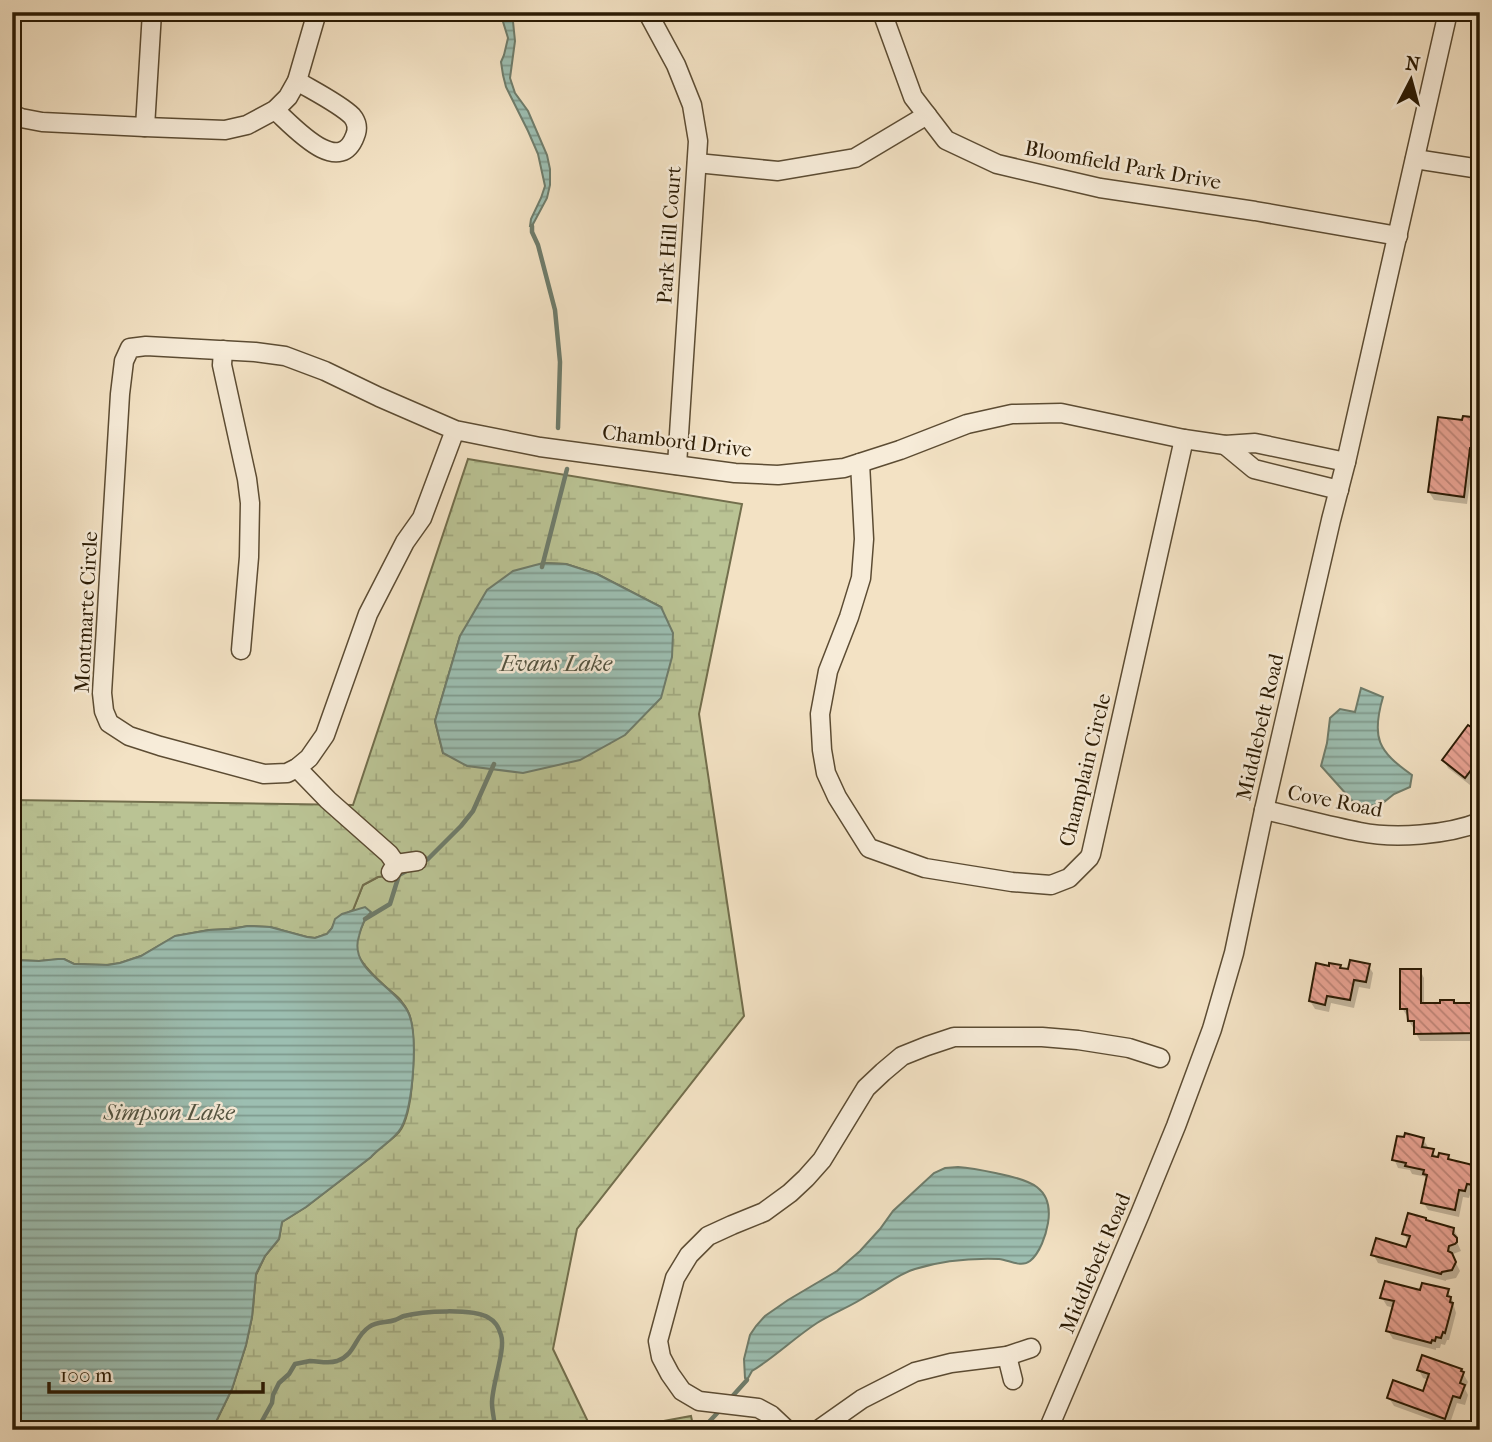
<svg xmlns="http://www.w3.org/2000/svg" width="1492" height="1442" font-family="'IM FELL French Canon',serif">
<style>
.green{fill:#bac394;stroke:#726e4c;stroke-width:2}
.wetland{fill:url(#wetland-marsh);stroke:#726e4c;stroke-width:2;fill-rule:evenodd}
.water{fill:url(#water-rules);stroke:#6e7c6b;stroke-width:2}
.shadow{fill:#0003}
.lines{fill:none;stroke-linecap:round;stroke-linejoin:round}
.stream{stroke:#6e7c6b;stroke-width:4.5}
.building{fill:url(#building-back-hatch);stroke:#2a1a03;stroke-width:2}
.minor-casing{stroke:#5c4c33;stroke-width:21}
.minor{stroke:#f7ecd9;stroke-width:18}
.labels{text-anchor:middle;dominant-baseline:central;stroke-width:5;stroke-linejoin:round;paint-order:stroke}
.street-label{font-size:21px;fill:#2a1a03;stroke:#f7ecd9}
.water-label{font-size:23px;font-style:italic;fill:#525340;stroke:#f7ecd9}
</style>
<defs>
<pattern id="wetland-marsh" width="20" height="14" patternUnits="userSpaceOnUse" patternTransform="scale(1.75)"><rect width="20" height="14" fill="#bac394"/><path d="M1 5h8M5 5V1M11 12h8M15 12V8" fill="none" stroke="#a0a77e"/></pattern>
<pattern id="water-rules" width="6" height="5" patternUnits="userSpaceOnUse" patternTransform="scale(1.75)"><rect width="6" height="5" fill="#9cbeb1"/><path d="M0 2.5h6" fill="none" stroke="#7f9a8e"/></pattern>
<pattern id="building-back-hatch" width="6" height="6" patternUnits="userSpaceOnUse" patternTransform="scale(1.75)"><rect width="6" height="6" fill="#eaa394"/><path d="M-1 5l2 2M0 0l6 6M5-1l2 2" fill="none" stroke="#be8477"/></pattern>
</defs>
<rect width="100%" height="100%" fill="#f3e2c4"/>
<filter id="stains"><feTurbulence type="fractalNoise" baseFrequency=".00286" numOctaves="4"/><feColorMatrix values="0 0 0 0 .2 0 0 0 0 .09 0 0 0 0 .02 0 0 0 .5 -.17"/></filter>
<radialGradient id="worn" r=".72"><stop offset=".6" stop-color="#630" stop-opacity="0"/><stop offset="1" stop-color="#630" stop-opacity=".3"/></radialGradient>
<polygon class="green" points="387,875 399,875 390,904 365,919 353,910 363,885 378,877"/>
<g class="wetland">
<path d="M 468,459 L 742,504 L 699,714 L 744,1016 L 577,1229 L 553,1349 L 592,1430 L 212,1430 L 232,1389 L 246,1345 L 252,1317 L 256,1275 L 265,1256 L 279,1239 L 282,1222 L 306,1207 L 371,1157 C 379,1147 390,1142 399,1132 C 414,1114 416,1044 411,1021 C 410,1014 406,1007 402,1002 C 398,996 391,992 386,987 C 376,978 364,967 358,955 C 353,944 361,929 365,919 L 390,904 L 398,875 L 378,877 L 363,885 L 353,910 L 336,919 L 332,928 L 327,934 L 315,938 L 307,937 L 270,927 L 248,926 L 231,929 L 209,930 L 176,936 L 141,956 L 120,963 L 108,965 L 74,964 L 64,959 L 39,961 L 12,960 L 12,800 L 353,805 ZM 543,563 L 566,564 L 597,574 L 661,607 L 443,753 L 435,721 L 460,636 Z"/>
<polygon points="691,1416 694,1430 615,1430"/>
</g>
<g class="water">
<polygon points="500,12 512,12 515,41 510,78 515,93 528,111 547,155 550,169 550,185 547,198 532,226 530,226 531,219 541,198 545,186 538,154 528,131 506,87 503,75 501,62 504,55 508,38"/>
<polygon points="543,563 566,564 597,574 661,607 673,633 672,657 661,698 625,735 580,760 523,773 467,766 443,753 435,721 460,636 487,590 513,571"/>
<path d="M 1361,688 L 1383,697 C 1371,738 1378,751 1412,775 L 1410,787 L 1394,794 L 1384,802 L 1367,807 L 1356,805 L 1321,766 L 1327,743 L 1330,718 L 1340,709 L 1355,712 Z"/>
<path d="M 365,907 L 371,912 C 364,919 361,927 359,936 C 348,970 395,986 408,1012 C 419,1034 413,1106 401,1128 C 395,1139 380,1147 371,1157 L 306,1207 L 282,1222 L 279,1239 L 265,1256 L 256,1274 L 252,1317 L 246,1345 L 232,1389 L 212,1430 L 12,1430 L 12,960 L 39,961 L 58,959 L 64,959 L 74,964 L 108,965 L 120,963 L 141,956 L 175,936 L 209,930 L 231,929 L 248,926 L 270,927 L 307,937 L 315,938 L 327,934 L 332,928 L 335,919 L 342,914 Z"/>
<path d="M 958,1167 C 973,1168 986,1171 1000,1174 C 1029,1180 1054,1187 1048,1223 C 1046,1235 1040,1253 1030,1261 C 1021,1268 1009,1260 999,1259 C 971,1258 941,1261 915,1269 C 898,1274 883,1287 868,1295 C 852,1306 833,1313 817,1323 C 794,1338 775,1357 752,1371 L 747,1380 L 745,1378 L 744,1359 L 750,1335 L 756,1326 L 765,1316 L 788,1300 L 837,1271 L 860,1251 L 880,1229 L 893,1211 L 934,1173 L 945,1168 Z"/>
</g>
<g class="shadow">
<polygon points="1480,420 1480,456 1474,456 1467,504 1434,500 1429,492 1464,422"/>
<polygon points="1480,735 1480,772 1470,785 1448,768 1444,760"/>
<polygon points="1368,965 1373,973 1370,989 1359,987 1354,1008 1331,1003 1329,1012 1315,1009 1310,1001 1330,968 1340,966 1342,970 1349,972"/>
<polygon points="1420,970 1424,978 1424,1005 1475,1005 1480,1013 1480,1041 1420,1041 1416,1033 1416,1029 1414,1029 1409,1021 1409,1016 1407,1016 1402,1008"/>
<polygon points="1423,1139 1428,1147 1427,1150 1432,1151 1437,1158 1448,1156 1451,1162 1476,1167 1480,1173 1477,1192 1471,1191 1469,1198 1463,1197 1459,1217 1428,1210 1423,1202 1427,1177 1412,1174 1410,1170 1398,1168 1394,1159"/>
<polygon points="1427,1222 1453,1229 1458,1237 1457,1242 1461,1251 1453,1254 1453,1257 1460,1271 1456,1278 1446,1280 1446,1281 1378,1263 1373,1254 1408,1249 1409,1242 1404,1234"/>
<polygon points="1447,1291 1452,1299 1456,1313 1449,1340 1447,1340 1445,1345 1441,1344 1440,1348 1436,1348 1436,1350 1393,1339 1388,1331 1394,1308 1387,1306 1382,1298"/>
<polygon points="1419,1370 1461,1370 1468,1382 1465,1389 1468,1395 1465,1405 1457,1403 1449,1426 1394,1406 1389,1398 1424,1393 1429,1380 1423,1378"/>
</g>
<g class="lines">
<g class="stream">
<polyline points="532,226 532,232 538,245 555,310 560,362 558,428"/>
<polyline points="542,567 567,469"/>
<polyline points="422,862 428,859 461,826 473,811 494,764"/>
<polyline points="365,919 390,904 399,875 408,870"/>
<polyline points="729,1400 747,1380"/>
<path d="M 257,1430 L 272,1403 L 273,1395 L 279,1383 L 289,1374 L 295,1364 C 300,1363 305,1362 310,1361 C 319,1361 328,1364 337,1361 C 356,1354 354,1337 369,1327 C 377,1321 386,1323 395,1320 C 398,1319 401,1317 404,1316 C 422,1311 473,1308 489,1318 C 495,1321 499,1328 501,1335 C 506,1349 492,1384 492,1403 C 492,1412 495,1421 495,1430"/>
<polyline points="705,1430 707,1424 721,1409"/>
</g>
</g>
<g class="building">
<polygon points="1463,416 1480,418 1479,449 1470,448 1464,497 1428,492 1438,417 1462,420"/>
<polygon points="1468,725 1480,733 1480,758 1465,778 1442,760"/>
<polygon points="1350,960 1370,964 1366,982 1354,980 1350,1000 1327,996 1325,1005 1309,1001 1316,963 1329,966 1329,963 1341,965 1340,968 1348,969"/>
<rect x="1471" y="963" width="9" height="34"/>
<polygon points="1400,969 1421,969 1421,1003 1440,1003 1440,1000 1454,1000 1454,1003 1476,1003 1476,1033 1414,1034 1414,1021 1408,1021 1407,1009 1400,1009"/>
<polygon points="1405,1133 1424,1138 1422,1147 1434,1149 1432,1156 1438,1157 1439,1153 1449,1155 1448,1159 1477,1166 1473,1185 1467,1184 1465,1191 1459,1190 1455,1210 1421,1203 1427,1175 1423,1174 1424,1170 1405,1166 1406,1163 1392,1160 1397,1136 1404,1137"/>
<polygon points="1408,1213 1426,1218 1426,1220 1454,1228 1453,1234 1457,1238 1457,1242 1455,1244 1449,1246 1448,1251 1452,1253 1456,1262 1452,1270 1442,1272 1441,1274 1371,1255 1376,1238 1406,1247 1410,1236 1402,1234"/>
<polygon points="1385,1281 1420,1290 1422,1283 1449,1289 1447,1296 1451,1297 1450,1302 1453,1303 1445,1333 1443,1332 1441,1338 1436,1337 1435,1341 1432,1340 1431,1343 1386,1331 1394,1301 1380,1298"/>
<polygon points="1422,1355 1462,1369 1461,1371 1464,1372 1460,1383 1465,1385 1460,1398 1453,1396 1445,1419 1387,1398 1393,1380 1423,1391 1429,1374 1417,1370"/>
</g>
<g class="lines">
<defs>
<g id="minor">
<polyline points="882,12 913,97 946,140 997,164 1100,188 1255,211 1398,236"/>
<polyline points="650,17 676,65 692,105 698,141 677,465"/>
<path d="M 275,110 C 292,125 339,179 355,136 C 358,129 357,122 352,116 C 340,104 312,90 297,81"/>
<polyline points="12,114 21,118 42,122 145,127 225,130 247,125 275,110 288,97 297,81 317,12"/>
<polyline points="145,127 152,12"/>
<polyline points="1415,159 1480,169"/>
<polyline points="697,163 778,171 855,158 927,115"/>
<polyline points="223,350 222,365 247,479 250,503 249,557 241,650"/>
<polyline points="455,430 422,518 405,542 368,614 325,735 309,758 297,768 287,773 264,774 160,746 129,736 109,723 104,711 102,693 120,394 124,361 130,348 146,346 255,352 285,356 325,371 379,397 455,430 540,447 735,473 778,475 844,468 900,450 967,424 1012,414 1061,413 1184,439 1225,445 1255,443 1346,462"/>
<polyline points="1225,445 1254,469 1339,490"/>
<polyline points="860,463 864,539 861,578 849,617 828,671 820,714 822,750 826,773 837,797 869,848 925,868 1012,882 1051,885 1069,878 1089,858 1091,854 1184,439"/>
<polyline points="297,768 328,800 389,854 396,864 391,872"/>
<path d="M 1264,810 C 1296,817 1328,826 1360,832 C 1395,839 1447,835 1480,822"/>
<polyline points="396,864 417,861"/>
<polyline points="1007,1356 1013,1380"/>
<polyline points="787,1430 771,1415 758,1408 699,1401 682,1391 670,1374 661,1357 658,1341 675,1278 689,1255 708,1236 732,1225 764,1212 790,1193 806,1178 822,1160 866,1088 883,1072 902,1056 927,1046 954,1037 1042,1037 1078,1040 1129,1048 1160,1058"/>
<polyline points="818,1430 862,1399 915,1372 951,1363 1007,1356 1031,1348"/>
<polyline points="1048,1430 1140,1214 1176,1126 1212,1029 1234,953 1264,810 1331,520 1346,462 1448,12"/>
</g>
</defs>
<use href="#minor" class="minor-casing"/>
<use href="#minor" class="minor"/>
</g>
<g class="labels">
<g class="street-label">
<text transform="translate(1123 165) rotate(10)">Bloomfield Park Drive</text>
<text transform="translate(669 235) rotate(-86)">Park Hill Court</text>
<text transform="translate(677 441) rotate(7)">Chambord Drive</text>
<text transform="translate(86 612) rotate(-87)">Montmarte Circle</text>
<text transform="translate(1260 727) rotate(-77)">Middlebelt Road</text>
<text transform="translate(1085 770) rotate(-76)">Champlain Circle</text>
<text transform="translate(1335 801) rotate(11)">Cove Road</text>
<text transform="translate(1095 1263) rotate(-67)">Middlebelt Road</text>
</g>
<g class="water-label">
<text x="556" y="663">Evans Lake</text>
<text x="169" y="1112">Simpson Lake</text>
</g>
</g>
<rect width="1492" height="1442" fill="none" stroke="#f3e2c4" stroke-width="42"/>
<rect x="14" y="14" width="1464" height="1414" fill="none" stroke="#2a1a03" stroke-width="3.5"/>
<rect x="21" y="21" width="1450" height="1400" fill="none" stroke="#2a1a03" stroke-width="2"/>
<g transform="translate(1411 80) rotate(6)" stroke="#f7ecd9" stroke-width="5" paint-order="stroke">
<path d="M0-5L12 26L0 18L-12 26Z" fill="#2a1a03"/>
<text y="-10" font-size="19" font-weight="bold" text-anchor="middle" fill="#2a1a03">N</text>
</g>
<path d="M49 1382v10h214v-10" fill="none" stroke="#2a1a03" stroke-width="3.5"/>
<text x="60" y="1382" font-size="21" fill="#2a1a03" stroke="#f7ecd9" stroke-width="5" paint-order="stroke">100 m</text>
<rect width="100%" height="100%" filter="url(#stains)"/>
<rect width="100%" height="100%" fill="url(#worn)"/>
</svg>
